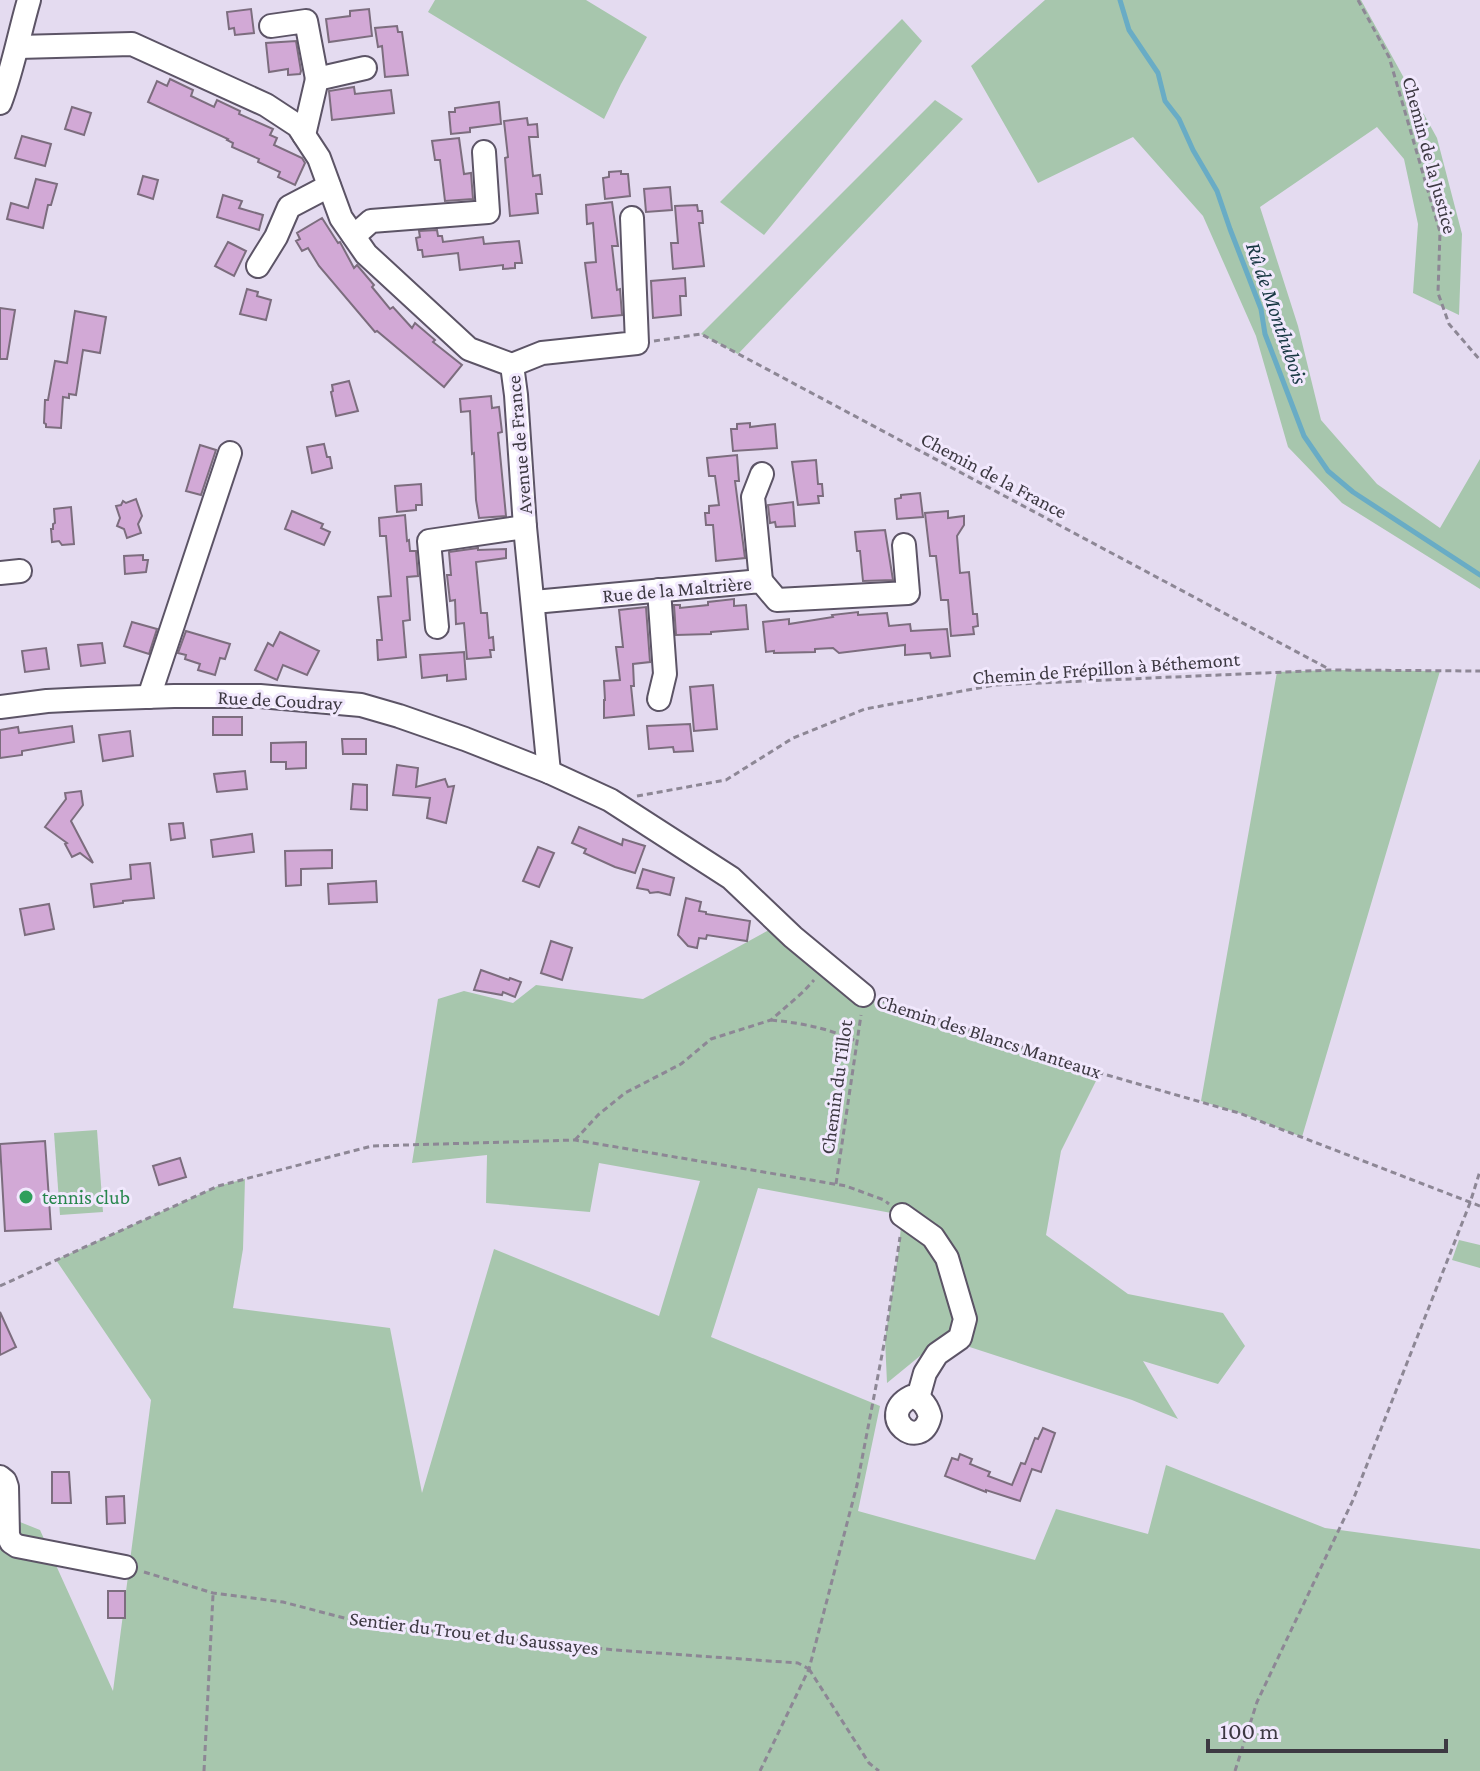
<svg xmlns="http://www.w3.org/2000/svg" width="1480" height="1771" font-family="'Crimson Pro',serif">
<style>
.green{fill:#a7c6ad}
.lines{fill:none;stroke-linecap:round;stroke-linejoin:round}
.stream{stroke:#69acc5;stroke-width:5}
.building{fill:#d2a9d6;stroke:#7c6d7e;stroke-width:2}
.minor-casing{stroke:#5c5466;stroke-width:26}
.path{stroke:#8d8795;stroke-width:3;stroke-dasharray:6 4;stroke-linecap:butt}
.minor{stroke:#fff;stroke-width:22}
.leisure-dot{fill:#2e9e5b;stroke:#f1e8fd;stroke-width:3}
.labels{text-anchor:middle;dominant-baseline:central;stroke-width:6;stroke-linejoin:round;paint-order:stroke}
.street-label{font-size:20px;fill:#3d3942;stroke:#f1e8fd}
.leisure-label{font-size:20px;fill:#27864d;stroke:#f1e8fd;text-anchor:start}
.water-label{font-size:22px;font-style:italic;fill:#183843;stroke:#f1e8fd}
</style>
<rect width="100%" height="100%" fill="#e4dbf0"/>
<g class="green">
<polygon points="435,0 586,0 647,37 621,84 604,119 428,12"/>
<polygon points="1045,0 1361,0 1437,138 1462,234 1459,315 1413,293 1418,224 1404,159 1377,127 1260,207 1298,326 1321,420 1377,484 1440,528 1480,459 1480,589 1342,503 1288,447 1256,336 1203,216 1133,137 1038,183 971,66"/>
<polygon points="902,19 922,41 764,235 720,202"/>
<polygon points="935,100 963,119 738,354 701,334"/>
<polygon points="1330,670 1440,671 1302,1137 1239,1113 1201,1101 1277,672"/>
<polygon points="780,924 864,995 1100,1073 1061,1151 1046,1235 1128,1294 1223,1313 1245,1346 1218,1384 1143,1361 1178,1419 1132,1400 942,1338 887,1383 885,1339 899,1248 902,1215 758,1188 711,1337 880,1406 858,1511 1035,1560 1056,1509 1148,1534 1166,1465 1325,1528 1480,1549 1480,1771 0,1771 0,1514 40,1530 113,1691 151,1400 56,1260 218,1186 245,1179 243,1249 233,1308 390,1328 422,1493 494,1249 659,1316 700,1181 599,1163 590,1212 486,1203 487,1155 412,1163 438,999 464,991 513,1003 536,985 643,999"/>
<polygon points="97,1130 103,1212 60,1215 54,1133"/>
<polygon points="1459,1240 1480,1245 1480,1268 1452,1260"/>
</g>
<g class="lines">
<polyline class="stream" points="1120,0 1129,30 1158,73 1165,101 1179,119 1193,150 1217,191 1230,229 1261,309 1265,334 1304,436 1328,471 1353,492 1480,575"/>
</g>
<g class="building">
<polygon points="251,9 254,33 235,35 234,28 229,29 227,12"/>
<polygon points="369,9 372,36 329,42 326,19 350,16 350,11"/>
<polygon points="397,26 398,32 402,32 408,75 385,77 382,46 378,47 375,28"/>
<polygon points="296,41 301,71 300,74 288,75 288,69 269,72 266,43"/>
<polygon points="170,79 193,90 191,96 214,107 217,100 240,111 239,114 273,129 270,135 277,138 274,145 302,158 305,163 295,185 278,177 280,172 258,162 259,159 232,147 233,143 227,140 228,139 148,102 157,81 167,86"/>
<polygon points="354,87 355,94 391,90 394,113 332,120 329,91"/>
<polygon points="499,102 501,124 470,128 470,132 451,134 449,112 455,112 455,108"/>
<polygon points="72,107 91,113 84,135 65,129"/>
<polygon points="527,118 528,125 537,124 538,137 529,137 533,176 540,175 542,194 536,194 538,213 510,216 505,158 508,157 504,121"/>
<polygon points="22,136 51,144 45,166 15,158"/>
<polygon points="459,138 464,174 471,173 473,199 445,201 440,160 435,160 432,141"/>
<polygon points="621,171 621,174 628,174 630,196 605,199 603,178 609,177 609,172"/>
<polygon points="143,176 158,180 153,199 138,194"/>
<polygon points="36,179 57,184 51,205 48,205 43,228 7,219 11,203 28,208"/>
<polygon points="670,187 672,210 646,212 644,189"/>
<polygon points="223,195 242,201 239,208 263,215 259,230 217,217"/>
<polygon points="612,202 618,246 612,246 617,290 620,289 622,315 592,318 585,263 596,262 593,223 587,224 586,205"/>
<polygon points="697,205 698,211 702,211 703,223 699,223 704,266 673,269 671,243 678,243 675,206"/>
<polygon points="322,218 338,243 340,242 354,268 357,265 374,285 372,287 390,309 393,307 412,328 415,323 435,340 433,342 462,365 444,387 377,331 375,332 319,266 308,248 302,251 296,241 300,239 297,233"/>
<polygon points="437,230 438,236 442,236 443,242 483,237 484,244 519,241 522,263 515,263 515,268 503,269 503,265 460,270 458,253 423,257 422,250 418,250 416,238 420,237 419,231"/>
<polygon points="228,242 246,251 234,276 215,266"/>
<polygon points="685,278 686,296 680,296 681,315 653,318 651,281"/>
<polygon points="247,289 258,292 257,296 271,300 266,320 240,314"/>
<polygon points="0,308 15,310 7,359 0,359"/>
<polygon points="75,311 106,317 100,353 83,350 76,395 69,394 69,398 63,397 61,428 46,427 46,424 44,423 45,400 48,400 55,361 67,363"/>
<polygon points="349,381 358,411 336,416 331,392 333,391 332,385"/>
<polygon points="491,396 492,408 499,407 502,432 498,433 506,516 479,518 476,500 474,453 472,454 470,411 461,412 460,399"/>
<polygon points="750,423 750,427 775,424 777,448 733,451 731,429 737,429 737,424"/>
<polygon points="324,444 327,457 330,457 332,468 312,473 307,447"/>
<polygon points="200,445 216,450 201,495 186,491"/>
<polygon points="737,455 739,481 735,481 745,558 716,561 713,525 706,525 705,513 709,513 709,506 719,505 715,476 709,476 707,458"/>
<polygon points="816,460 818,484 822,484 823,496 818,496 819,503 798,505 792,462"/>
<polygon points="421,484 422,505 416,505 416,510 397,512 395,486"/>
<polygon points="920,493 923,517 897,519 895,499 901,498 901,495"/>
<polygon points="136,499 142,516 138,524 141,533 127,538 124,529 117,526 120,518 116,506 121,505 123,501 126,503"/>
<polygon points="793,502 795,526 776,527 775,522 770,523 768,505"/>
<polygon points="71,507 74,544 62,545 59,541 52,542 51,529 53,529 53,524 55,523 54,509"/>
<polygon points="292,511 323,524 321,528 330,532 324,545 285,529"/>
<polygon points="948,511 948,518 964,516 964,525 957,536 960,573 969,572 973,614 977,614 978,626 973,627 974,634 951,636 948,600 941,600 936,556 930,556 925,513"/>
<polygon points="405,515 407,541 409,540 410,551 416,551 418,576 407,577 410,620 403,621 406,657 378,660 377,640 382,640 378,597 391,596 386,536 380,536 379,518"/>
<polygon points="885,530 893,580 863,581 860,551 857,551 855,532"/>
<polygon points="478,548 478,550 506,549 506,558 476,562 481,613 487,613 489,638 493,637 494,650 490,650 491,657 467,659 464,623 456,624 455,600 450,601 447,575 451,575 449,552"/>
<polygon points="143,555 143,560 148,560 146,572 125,574 124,556"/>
<polygon points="734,599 734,606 746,605 748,629 711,632 711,634 676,635 674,605 680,605 680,608 708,605 708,602"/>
<polygon points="646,607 650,662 633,664 634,686 631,686 634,715 604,718 604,700 605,700 604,681 620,680 616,647 623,647 619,610"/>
<polygon points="858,612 858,615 887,613 889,626 910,624 911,631 947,629 950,656 931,658 930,653 905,655 905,645 839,653 833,648 815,649 815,652 774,653 774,651 766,652 763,622 789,619 789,624 833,617 832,615"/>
<polygon points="132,622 157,629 149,654 124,646"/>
<polygon points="186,631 230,644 225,659 220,658 215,675 198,670 200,664 185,659 186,655 178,653"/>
<polygon points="280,632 319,651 307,675 283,665 277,680 255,670 268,643 273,646"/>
<polygon points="102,643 105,663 81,666 78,645"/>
<polygon points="46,648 49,669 25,672 22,651"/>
<polygon points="464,652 466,679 447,681 447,675 422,678 420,655"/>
<polygon points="713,685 717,729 694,731 690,687"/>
<rect x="213" y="717" width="29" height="18"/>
<polygon points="690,724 693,751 674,752 673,747 649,749 647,726"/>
<polygon points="72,726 74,742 22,751 22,755 0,758 0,730 18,727 19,733"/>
<polygon points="130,731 133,756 103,761 99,735"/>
<polygon points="342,739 366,739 366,754 343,754"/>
<polygon points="306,742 306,768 286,769 286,762 271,762 271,743"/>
<polygon points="397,765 418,768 416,787 445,779 448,787 454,786 446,823 427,818 430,798 393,795"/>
<polygon points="245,771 247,789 217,792 214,774"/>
<polygon points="353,784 367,785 367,810 351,809"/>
<polygon points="81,791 83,805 71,821 93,863 80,853 72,857 65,844 67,843 45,827 66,799 65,793"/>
<polygon points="183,823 185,838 171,840 169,824"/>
<polygon points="579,827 622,845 623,839 645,846 635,873 615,867 584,853 586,849 572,843"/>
<polygon points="252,834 254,852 213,857 211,840"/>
<polygon points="538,847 554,853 539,887 523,881"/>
<polygon points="332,850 332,868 301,869 301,885 286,886 285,851"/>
<polygon points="150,863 154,898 123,901 123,903 94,907 91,884 131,879 130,865"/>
<polygon points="643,869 674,878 670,895 658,892 650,893 648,890 637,888"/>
<polygon points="376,881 377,902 329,904 328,884"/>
<polygon points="686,898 701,902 699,911 706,912 706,914 750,921 747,941 707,935 706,939 699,938 697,948 688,946 678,935"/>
<polygon points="49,904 54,929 25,935 20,909"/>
<polygon points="551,941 572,948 562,980 541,973"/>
<polygon points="481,970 509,980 510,978 521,982 515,997 503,992 502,995 474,990"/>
<polygon points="45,1141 51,1229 5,1231 0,1144"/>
<polygon points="180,1158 186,1177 159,1185 153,1166"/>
<polygon points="0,1312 16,1347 0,1355"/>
<polygon points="1043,1428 1055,1433 1041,1472 1032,1469 1020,1501 986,1490 986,1492 945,1476 952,1458 958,1460 960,1454 972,1459 970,1464 990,1472 988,1476 1012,1485 1021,1463 1025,1464 1035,1438 1038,1439"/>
<polygon points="52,1472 69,1472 71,1503 52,1503"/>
<polygon points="124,1496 125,1523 107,1524 106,1497"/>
<rect x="108" y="1591" width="17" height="27"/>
</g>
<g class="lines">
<defs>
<g id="minor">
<polyline points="271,26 306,21 317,79"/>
<polyline points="18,47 132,44 266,105 298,126 319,158 341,218 366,254 469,349 512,365 516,395 525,527 549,772"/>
<path d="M 0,103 C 13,69 19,34 29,0"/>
<polyline points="304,135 317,79 365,68"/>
<polyline points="354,236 371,221 488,212 484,152"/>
<polyline points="258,266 276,237 289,207 329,186"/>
<polyline points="512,365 542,353 637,343 632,218"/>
<polyline points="0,573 20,571"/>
<polyline points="761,581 753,497 762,474"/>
<polyline points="659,590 665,674 659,699"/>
<polyline points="534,602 761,581 777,600 908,593 904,545"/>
<polyline points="437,627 429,541 525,527"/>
<polyline points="149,697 230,453"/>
<polyline points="0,707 47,701 88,699 174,696 260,696 361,705 399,716 465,739 549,772 610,800 731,878 793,937 863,995"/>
<polyline points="902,1215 933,1237 947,1258 965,1319 960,1338 937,1354 925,1373 918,1398"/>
<path d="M 911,1397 C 922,1398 927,1406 930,1416 C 921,1455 874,1416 911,1397 Z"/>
<polyline points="0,1477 5,1481 7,1487 8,1535 11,1542 17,1546 125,1567"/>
</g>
</defs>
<use href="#minor" class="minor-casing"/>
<g class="path">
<polyline points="1358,0 1389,57 1440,232 1438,293 1449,324 1480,360"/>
<polyline points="654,341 701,334 1327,668"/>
<polyline points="637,796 726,780 793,738 865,709 995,685 1330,670 1480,671"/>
<polyline points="879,1000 1100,1073 1239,1113 1480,1206"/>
<path d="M 771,1020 C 801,1023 828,1028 856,1041"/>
<polyline points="575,1140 598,1115 625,1093 681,1064 711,1039 771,1020 803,992 814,980"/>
<polyline points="836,1184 861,1015"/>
<polyline points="0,1286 218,1186 372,1146 575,1140 846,1186 884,1200 889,1204"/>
<polyline points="144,1572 213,1593 283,1602 371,1625 615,1650 798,1663 809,1669"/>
<polyline points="809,1669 869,1763 879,1771"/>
<polyline points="204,1771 213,1595"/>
<polyline points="760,1771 809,1669 857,1485 885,1339 900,1237"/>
<polyline points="1235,1771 1257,1702 1353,1500 1470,1203 1480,1171"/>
</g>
<use href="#minor" class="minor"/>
</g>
<circle class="leisure-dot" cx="26" cy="1197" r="8"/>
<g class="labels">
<g class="street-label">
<text transform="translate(1430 155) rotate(75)">Chemin de la Justice</text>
<text transform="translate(519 445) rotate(-95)">Avenue de France</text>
<text transform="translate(994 475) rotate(28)">Chemin de la France</text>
<text transform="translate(677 589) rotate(-5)">Rue de la Maltrière</text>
<text transform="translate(1106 668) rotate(-4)">Chemin de Frépillon à Béthemont</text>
<text transform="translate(280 700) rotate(3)">Rue de Coudray</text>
<text transform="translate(989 1036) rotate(18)">Chemin des Blancs Manteaux</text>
<text transform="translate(836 1087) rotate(-82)">Chemin du Tillot</text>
<text transform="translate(474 1633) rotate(7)">Sentier du Trou et du Saussayes</text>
</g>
<g class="leisure-label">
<text x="42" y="1197">tennis club</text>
</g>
<g class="water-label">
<text transform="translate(1277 313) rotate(71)">Rû de Monthubois</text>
</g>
</g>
<path d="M1208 1739v12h238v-12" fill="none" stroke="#3d3942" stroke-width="4"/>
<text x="1220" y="1739" font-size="24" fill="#3d3942" stroke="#f1e8fd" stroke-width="6" paint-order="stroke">100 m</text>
</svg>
